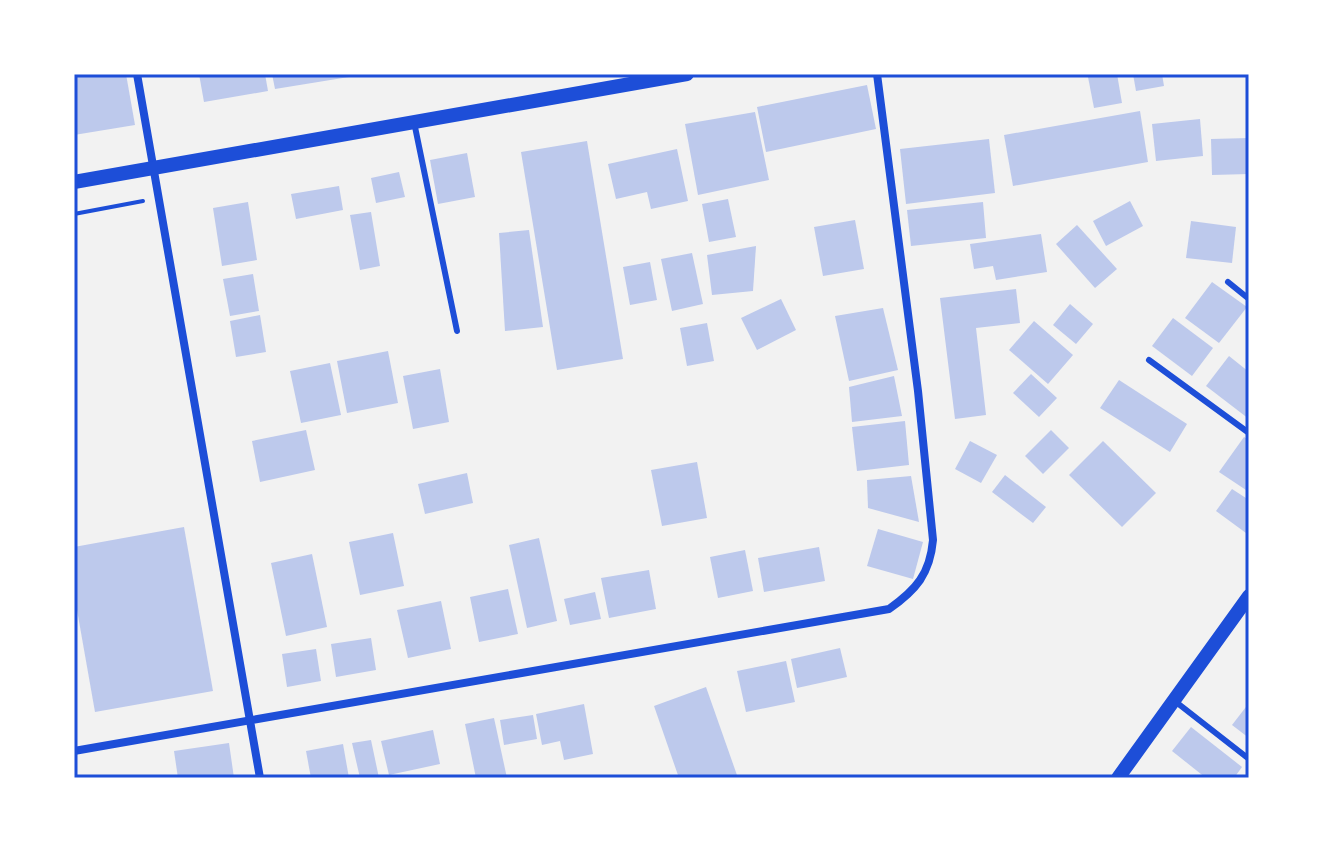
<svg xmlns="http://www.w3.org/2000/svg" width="1323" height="852" font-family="'Source Sans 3',sans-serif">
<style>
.building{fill:#bdc9ec}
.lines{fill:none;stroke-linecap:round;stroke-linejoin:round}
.path{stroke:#1d4ed8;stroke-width:4}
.service{stroke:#1d4ed8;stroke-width:6}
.minor{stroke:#1d4ed8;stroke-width:8}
.tertiary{stroke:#1d4ed8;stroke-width:14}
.neatline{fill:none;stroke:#1d4ed8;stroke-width:3}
</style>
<rect width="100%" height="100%" fill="#f2f2f2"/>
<g class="building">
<polygon points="74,74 126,74 135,125 74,135"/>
<polygon points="199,74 265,74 268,91 204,102"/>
<polygon points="272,74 354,74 355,76 275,89"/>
<polygon points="1117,74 1122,103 1094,108 1088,77"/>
<polygon points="1133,74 1162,74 1164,86 1136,91"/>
<polygon points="867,85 876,129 766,152 757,107"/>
<polygon points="1140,111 1148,162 1013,186 1004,135"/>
<polygon points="755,112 769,180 698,195 685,124"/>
<polygon points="1200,119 1203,156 1156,161 1152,124"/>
<polygon points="1249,138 1249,174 1212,175 1211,139"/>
<polygon points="989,139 995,193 906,204 900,149"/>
<polygon points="587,141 623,359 557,370 521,152"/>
<polygon points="677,149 688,201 651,209 647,192 616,199 608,164"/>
<polygon points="467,153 475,197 438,204 430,160"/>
<polygon points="399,172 405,197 376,203 371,178"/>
<polygon points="339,186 343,210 296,219 291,194"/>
<polygon points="728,199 736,237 709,242 702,204"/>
<polygon points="1130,201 1143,226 1106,246 1093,221"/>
<polygon points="248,202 257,260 222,266 213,208"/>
<polygon points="983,202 986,238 911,246 907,210"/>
<polygon points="371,212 380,266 360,270 350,215"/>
<polygon points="855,220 864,269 823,276 814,227"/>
<polygon points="1191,221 1236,227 1232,263 1186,258"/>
<polygon points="1077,225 1117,269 1095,288 1056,244"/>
<polygon points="529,230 543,327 505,331 499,233"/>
<polygon points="1041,234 1047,272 996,280 993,266 974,269 970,244"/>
<polygon points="756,246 753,291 712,295 707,255"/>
<polygon points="692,253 703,304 672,311 661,259"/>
<polygon points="650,262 657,300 630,305 623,267"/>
<polygon points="253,274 259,311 230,316 223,279"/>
<polygon points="1212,282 1247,307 1219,343 1185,318"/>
<polygon points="1016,289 1020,323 976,328 986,415 955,419 940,298"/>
<polygon points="781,299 796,330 757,350 741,318"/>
<polygon points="1070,304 1093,324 1076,344 1053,325"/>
<polygon points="883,308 898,370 849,381 835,316"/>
<polygon points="260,315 266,352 236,357 230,321"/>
<polygon points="1173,318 1213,348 1192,376 1152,346"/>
<polygon points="1034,321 1073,355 1048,384 1009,350"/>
<polygon points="707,323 714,361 687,366 680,328"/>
<polygon points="388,351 398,403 347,413 337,361"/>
<polygon points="1229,356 1249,372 1249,419 1206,386"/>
<polygon points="330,363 341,415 301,423 290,371"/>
<polygon points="440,369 449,422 413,429 403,376"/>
<polygon points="1031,374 1057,398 1039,417 1013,393"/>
<polygon points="894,376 902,416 852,422 849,387"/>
<polygon points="1119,380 1187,424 1170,452 1100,408"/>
<polygon points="905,421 909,465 857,471 852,427"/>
<polygon points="306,430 315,470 260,482 252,441"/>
<polygon points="1051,430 1069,448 1043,474 1025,456"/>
<polygon points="1244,437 1249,440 1249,492 1219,472"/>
<polygon points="970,441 997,455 981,483 955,469"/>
<polygon points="1103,441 1156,493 1122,527 1069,475"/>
<polygon points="697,462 707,518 662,526 651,470"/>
<polygon points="467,473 473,503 425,514 418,484"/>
<polygon points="1005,475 1046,507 1033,523 992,492"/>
<polygon points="911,476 919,522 868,508 867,480"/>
<polygon points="1232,489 1249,500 1246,533 1216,511"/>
<polygon points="184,527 213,691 95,712 74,593 74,547"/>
<polygon points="878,529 923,542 913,579 867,566"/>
<polygon points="393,533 404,586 360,595 349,542"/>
<polygon points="539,538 557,621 527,628 509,545"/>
<polygon points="819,547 825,581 764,592 758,558"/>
<polygon points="745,550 753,591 718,598 710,557"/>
<polygon points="312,554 327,627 286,636 271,563"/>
<polygon points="649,570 656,609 609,618 601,578"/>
<polygon points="508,589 518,634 479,642 470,597"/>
<polygon points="595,592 601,619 570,625 564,599"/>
<polygon points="441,601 451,649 408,658 397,610"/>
<polygon points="371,638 376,670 336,677 331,644"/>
<polygon points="840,648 847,677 797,688 791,659"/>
<polygon points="316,649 321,681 287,687 282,654"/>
<polygon points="786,661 795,702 746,712 737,671"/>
<polygon points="706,687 738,778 679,778 654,706"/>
<polygon points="1249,703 1249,738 1232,725"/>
<polygon points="584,704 593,754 564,760 560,741 542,745 536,714"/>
<polygon points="533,715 537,739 504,745 500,720"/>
<polygon points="494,718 507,778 476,778 465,724"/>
<polygon points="1191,727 1242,767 1234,778 1206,778 1172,751"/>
<polygon points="433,730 440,764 389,775 381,741"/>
<polygon points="371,740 379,778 360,778 352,743"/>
<polygon points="229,743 234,778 178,778 174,751"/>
<polygon points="343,744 349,778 311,778 306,751"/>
</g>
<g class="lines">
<polyline class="path" points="74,214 143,201"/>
<g class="service">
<polyline points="414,122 457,331"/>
<polyline points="1228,282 1249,299"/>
<polyline points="1149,360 1249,433"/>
<polyline points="1176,702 1249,759"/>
</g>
<g class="minor">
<polyline points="137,74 260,778"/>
<path d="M 74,751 L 889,609 C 916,590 930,574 933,540 L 918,391 L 877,74"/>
</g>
<g class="tertiary">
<polyline points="74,182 687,74"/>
<polyline points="1118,778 1249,596"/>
</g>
</g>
<rect width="1323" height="852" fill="none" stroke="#ffffff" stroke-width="152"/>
<rect x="76" y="76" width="1171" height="700" class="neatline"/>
</svg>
